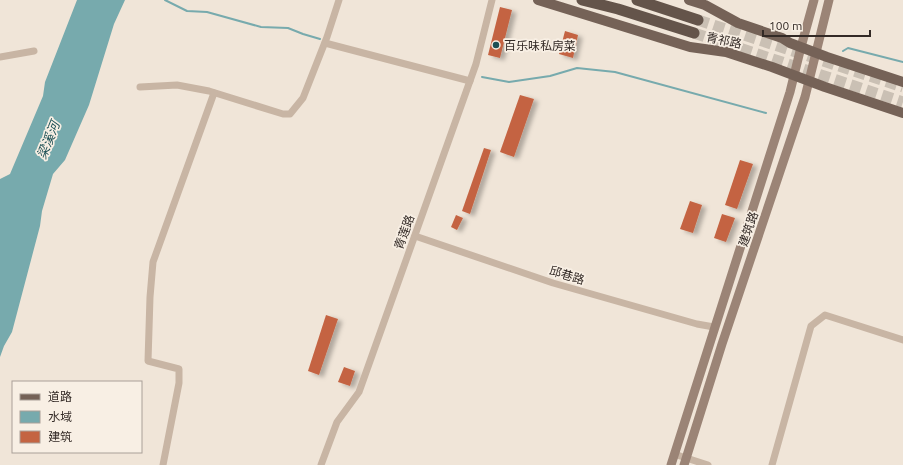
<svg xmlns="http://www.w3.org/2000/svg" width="903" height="465" font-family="Ubuntu,'Noto Sans SC',sans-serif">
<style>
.water{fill:#77aaad}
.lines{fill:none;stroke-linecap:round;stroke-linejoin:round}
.stream{stroke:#77aaad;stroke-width:2}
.building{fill:#c46442;filter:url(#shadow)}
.trunk-tunnel{stroke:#cac0b4;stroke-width:11;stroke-dasharray:11 5.5;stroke-linecap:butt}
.minor{stroke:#c8b5a4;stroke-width:7}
.secondary{stroke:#9b8476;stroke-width:9}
.primary{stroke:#756257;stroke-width:10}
.trunk{stroke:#64544a;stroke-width:11}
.poi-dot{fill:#1c4f54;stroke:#f8efe4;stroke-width:1.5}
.labels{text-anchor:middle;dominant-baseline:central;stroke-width:3.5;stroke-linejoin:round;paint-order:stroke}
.street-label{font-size:12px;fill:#332a26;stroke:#f8efe4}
.poi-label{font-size:12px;fill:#332a26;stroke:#f8efe4;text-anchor:start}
.water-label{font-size:13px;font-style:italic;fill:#1c4f54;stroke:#f8efe4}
</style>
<defs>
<filter id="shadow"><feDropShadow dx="4.5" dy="2.5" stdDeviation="2" flood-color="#0004"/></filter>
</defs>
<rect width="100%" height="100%" fill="#f0e5d8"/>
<polygon class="water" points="77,0 125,0 114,24 89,105 65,160 53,174 42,211 40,226 12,332 4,346 0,357 0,179 10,174 43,96 45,82"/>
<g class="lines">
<g class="stream">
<polyline points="165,0 187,11 207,12 261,27 288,28 303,34 320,39"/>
<polyline points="843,51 848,48 903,62"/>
<polyline points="482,77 509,82 550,76 577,68 615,72 766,113"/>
</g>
</g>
<g class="building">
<polygon points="500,7 512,10 500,58 488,55"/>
<polygon points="565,31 578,35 573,58 559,54"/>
<polygon points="520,95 534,99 514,157 500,152"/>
<polygon points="484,148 491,150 470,214 462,211"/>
<polygon points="740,160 753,164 737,209 725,205"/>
<polygon points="690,201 702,205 693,233 680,229"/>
<polygon points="722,214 735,218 726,242 714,238"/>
<polygon points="456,215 463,218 457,230 451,227"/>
<polygon points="326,315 338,319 319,375 308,371"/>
<polygon points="344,367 355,371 350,386 338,382"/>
</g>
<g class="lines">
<g class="trunk-tunnel">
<polyline points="698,20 903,87"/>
<polyline points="694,33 903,102"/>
</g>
<g class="minor">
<polyline points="325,43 470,81"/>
<polyline points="0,57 34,51"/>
<polyline points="140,87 177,85 209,91 283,114 290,114 303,98 327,37 339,0"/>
<polyline points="415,236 553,283 697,324 714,327"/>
<polyline points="674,454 708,465"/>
<polyline points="163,465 179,383 179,369 148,361 150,297 153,262 214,93"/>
<polyline points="321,465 337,422 359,392 476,64 492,0"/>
<polyline points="772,465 811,326 825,315 903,340"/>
</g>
<g class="secondary">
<polyline points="671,465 790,92 801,47 814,0"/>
<polyline points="684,465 722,344 805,97 829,0"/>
</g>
<g class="primary">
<polyline points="538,0 690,47 726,52 772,67 825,87 903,113"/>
<polyline points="689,0 705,5 738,23 782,38 790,43 827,57 903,82"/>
</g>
<g class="trunk">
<polyline points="582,0 618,9 694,33"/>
<polyline points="637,0 698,20"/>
</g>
</g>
<circle class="poi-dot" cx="496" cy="45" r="4"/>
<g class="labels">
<g class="street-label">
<text transform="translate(724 40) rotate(12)">青祁路</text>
<text transform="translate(748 229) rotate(-71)">建筑路</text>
<text transform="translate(404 232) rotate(-70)">青莲路</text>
<text transform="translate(567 275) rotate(17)">邱巷路</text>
</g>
<g class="poi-label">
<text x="504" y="45">百乐味私房菜</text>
</g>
<g class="water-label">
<text transform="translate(48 140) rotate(-68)">梁溪河</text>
</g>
</g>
<rect x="12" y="381" width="130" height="72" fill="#f8efe4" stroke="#a9a098"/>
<rect x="20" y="394" width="20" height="6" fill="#756257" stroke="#a9a098"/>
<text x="48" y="401" font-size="12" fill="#332a26">道路</text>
<rect x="20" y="411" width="20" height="12" fill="#77aaad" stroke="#a9a098"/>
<text x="48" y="421" font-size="12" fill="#332a26">水域</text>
<rect x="20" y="431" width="20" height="12" fill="#c46442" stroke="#a9a098"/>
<text x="48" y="441" font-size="12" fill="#332a26">建筑</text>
<path d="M763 30v6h107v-6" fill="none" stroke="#332a26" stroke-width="2"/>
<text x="769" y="30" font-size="12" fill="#332a26" stroke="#f8efe4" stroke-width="3" paint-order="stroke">100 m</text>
</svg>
